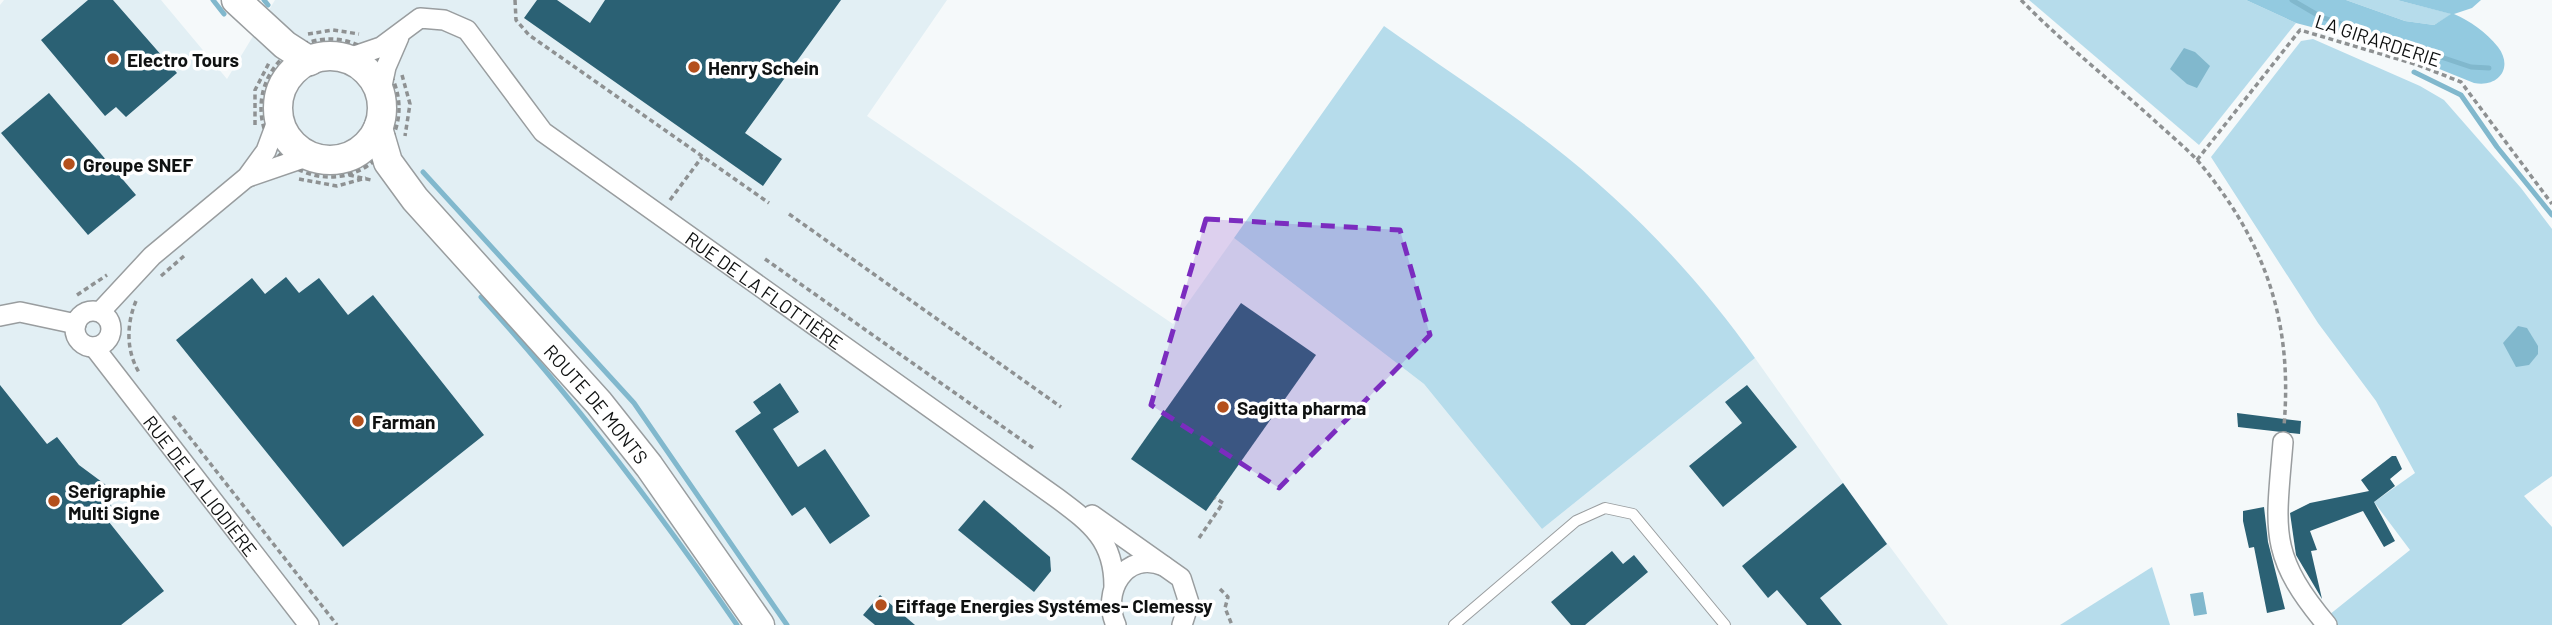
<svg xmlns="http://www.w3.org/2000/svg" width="2552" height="625" font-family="Barlow,sans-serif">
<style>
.built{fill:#e2eff4}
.green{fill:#b6dceb}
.forest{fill:#93cae0}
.water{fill:#81b8cd}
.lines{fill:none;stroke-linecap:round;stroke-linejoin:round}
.stream{stroke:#81b8cd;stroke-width:5}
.building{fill:#2b6174}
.service-casing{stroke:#999d9f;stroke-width:12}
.minor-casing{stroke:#999d9f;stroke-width:22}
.secondary-casing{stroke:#999d9f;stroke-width:31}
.path{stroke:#8e9192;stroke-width:3.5;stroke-dasharray:5 3.5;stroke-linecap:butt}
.service{stroke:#fff;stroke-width:10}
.minor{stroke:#fff;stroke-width:19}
.secondary{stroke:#fff;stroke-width:28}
.marked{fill:#7b2cbf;fill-opacity:0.2;stroke:#7b2cbf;stroke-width:5;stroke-dasharray:14 9;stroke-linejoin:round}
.poi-dot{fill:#b4501d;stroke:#fff;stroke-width:2.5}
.labels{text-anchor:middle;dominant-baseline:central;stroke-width:7;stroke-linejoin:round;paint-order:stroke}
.street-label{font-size:19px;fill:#0f1111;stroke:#fff}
.poi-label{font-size:19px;font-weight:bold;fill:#0f1111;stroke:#fff;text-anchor:start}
</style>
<rect width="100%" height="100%" fill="#f5f9fa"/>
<polygon class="built" points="4,0 161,0 227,79 275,0 947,0 867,116 1173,324 1234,238 1424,384 1542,529 1755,358 1856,501 1948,625 0,625 0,5"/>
<g class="green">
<polygon points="2029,0 2246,0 2296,23 2199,145"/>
<polygon points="2346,0 2397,0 2452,14 2434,25 2405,21"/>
<path d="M 1384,26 C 1439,65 1496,102 1549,143 C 1628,204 1698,277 1755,358 L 1542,529 L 1424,384 L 1234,238 Z"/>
<polygon points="2313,39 2420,86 2444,100 2521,188 2552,229 2552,476 2524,496 2552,527 2552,625 2336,625 2329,615 2410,550 2374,502 2415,473 2376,401 2318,323 2211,157 2301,41"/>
<polygon points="2152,567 2170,625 2060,625"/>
</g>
<path class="forest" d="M 2246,0 L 2346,0 L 2405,21 L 2434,25 L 2451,14 L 2397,0 L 2481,0 L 2472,8 L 2454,14 C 2470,21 2486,32 2498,47 C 2514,68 2498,88 2474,83 L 2380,45 L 2296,23 Z"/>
<g class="water">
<polygon points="2184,48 2195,52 2210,66 2197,88 2187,84 2170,69"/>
<polygon points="2518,326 2527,328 2538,346 2538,354 2529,365 2516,367 2503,343"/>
<polygon points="2203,592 2207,614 2194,616 2190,594"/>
</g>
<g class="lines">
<g class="stream">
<polyline points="213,0 224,14"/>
<polyline points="264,0 268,5"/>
<polyline points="2292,0 2321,17 2471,67 2489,68"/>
<polyline points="2414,72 2461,95 2497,147 2552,215"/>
<polyline points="423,172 634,403 787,625"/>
<path d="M 481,297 C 575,400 658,510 737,625"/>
</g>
</g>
<g class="building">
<polygon points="88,0 113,0 177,73 126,117 116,107 105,116 41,40"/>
<polygon points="537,0 557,0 590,23 605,0 841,0 745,133 782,159 763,186 524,18"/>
<polygon points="49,93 136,195 88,235 1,133"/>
<polygon points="286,277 299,293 319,278 348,315 373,295 484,435 343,547 176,340 252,278 265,294"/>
<polygon points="1241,303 1316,355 1206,511 1131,459"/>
<polygon points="780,383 799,412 773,429 798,467 825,449 870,516 830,544 805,507 792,516 735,431 761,413 753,402"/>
<polygon points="0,385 47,444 57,437 79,465 106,485 100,492 114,509 105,517 164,591 121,625 0,625"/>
<polygon points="1747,385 1797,447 1723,507 1689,466 1742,423 1725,402"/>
<polygon points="2237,413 2301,421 2300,434 2238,427"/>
<polygon points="2392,456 2396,456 2402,469 2390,479 2395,486 2374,502 2395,541 2384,547 2363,511 2310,531 2317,550 2311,551 2322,599 2296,555 2290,513 2310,503 2369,491 2361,480"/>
<polygon points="1843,483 1887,544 1820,598 1842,625 1807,625 1777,590 1768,598 1742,566"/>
<polygon points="984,500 1050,557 1051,571 1034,592 958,530"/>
<polygon points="2264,507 2268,542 2285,609 2267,613 2254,547 2249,548 2243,521 2243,511"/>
<polygon points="1612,551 1623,564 1634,555 1648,572 1585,625 1571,625 1551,602"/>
<polygon points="880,595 915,625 875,625 863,615"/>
</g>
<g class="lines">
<defs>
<polyline id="service" points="1454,625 1576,521 1605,508 1633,514 1725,625"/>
<g id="minor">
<path id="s1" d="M 346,59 L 381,47 L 420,18 L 444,20 L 467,30 L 543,132 L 1057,498 C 1092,524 1114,541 1114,586"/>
<polyline points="380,95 386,67 399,37"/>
<polyline points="248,177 309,156"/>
<circle cx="93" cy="329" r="18"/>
<polyline points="100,312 152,256 247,177 266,151 279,116"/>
<polyline points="0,316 20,312 76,324"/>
<path id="s2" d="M 94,347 L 309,625"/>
<path d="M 2283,442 C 2276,529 2267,554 2327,625"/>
<polyline points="1092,515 1181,578 1189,603 1182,625"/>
<path d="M 1116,625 C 1101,592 1125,550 1164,566"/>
</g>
<g id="secondary">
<polyline points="236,0 285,45 310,61"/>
<circle cx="330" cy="108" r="52"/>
<path id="s3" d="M 378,128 L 388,162 L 415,199 L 599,403 L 649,466 L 760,625"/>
</g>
</defs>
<use href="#service" class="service-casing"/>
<use href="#minor" class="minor-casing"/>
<use href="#secondary" class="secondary-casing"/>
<g class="path">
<polyline points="515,0 516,20 529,35 769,203"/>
<path d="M 2021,0 C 2063,43 2110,80 2155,121 C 2169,134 2185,147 2198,161 C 2265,241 2293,321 2284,426"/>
<polyline points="308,34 333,30 359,34"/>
<circle cx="330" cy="108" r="69"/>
<polyline points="402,75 410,104 405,136"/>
<polyline points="255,125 255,90 270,61"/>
<polyline points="2197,160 2300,30 2418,65 2461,82 2552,204"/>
<polyline points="349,175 371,180"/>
<polyline points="299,179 337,186 366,178"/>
<polyline points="670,200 702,157"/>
<polyline points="789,214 1061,407"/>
<polyline points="765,259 1033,448"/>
<polyline points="161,276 184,256"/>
<polyline points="77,295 107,275"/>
<path d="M 136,301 C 126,325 126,352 140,374"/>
<polyline points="173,416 337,625"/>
<polyline points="1199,538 1223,503 1215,498"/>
<polyline points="1220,589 1228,597 1225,608 1232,625"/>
</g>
<use href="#service" class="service"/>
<use href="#minor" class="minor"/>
<use href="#secondary" class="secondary"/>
</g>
<path class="marked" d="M 1206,219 L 1400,230 L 1430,335 L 1279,488 L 1151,405 Z"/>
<g class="poi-dot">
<circle cx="113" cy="59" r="7"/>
<circle cx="694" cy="67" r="7"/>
<circle cx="69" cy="164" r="7"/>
<circle cx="1223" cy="407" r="7"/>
<circle cx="358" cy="421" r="7"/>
<circle cx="54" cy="501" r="7"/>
<circle cx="881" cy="605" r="7"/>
</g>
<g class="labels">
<g class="street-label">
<text transform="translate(2378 40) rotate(18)">LA GIRARDERIE</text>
<text stroke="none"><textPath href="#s1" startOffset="534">RUE DE LA FLOTTIÈRE</textPath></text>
<text stroke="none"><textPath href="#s3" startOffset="355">ROUTE DE MONTS</textPath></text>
<text stroke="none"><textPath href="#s2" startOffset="175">RUE DE LA LIODIÈRE</textPath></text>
</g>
<g class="poi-label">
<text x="127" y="59">Electro Tours</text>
<text x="708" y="67">Henry Schein</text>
<text x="83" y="164">Groupe SNEF</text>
<text x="1237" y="407">Sagitta pharma</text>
<text x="372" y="421">Farman</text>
<text x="68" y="490">Serigraphie<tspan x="68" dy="22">Multi Signe</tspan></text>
<text x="895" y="605">Eiffage Energies Systémes- Clemessy</text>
</g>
</g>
</svg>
